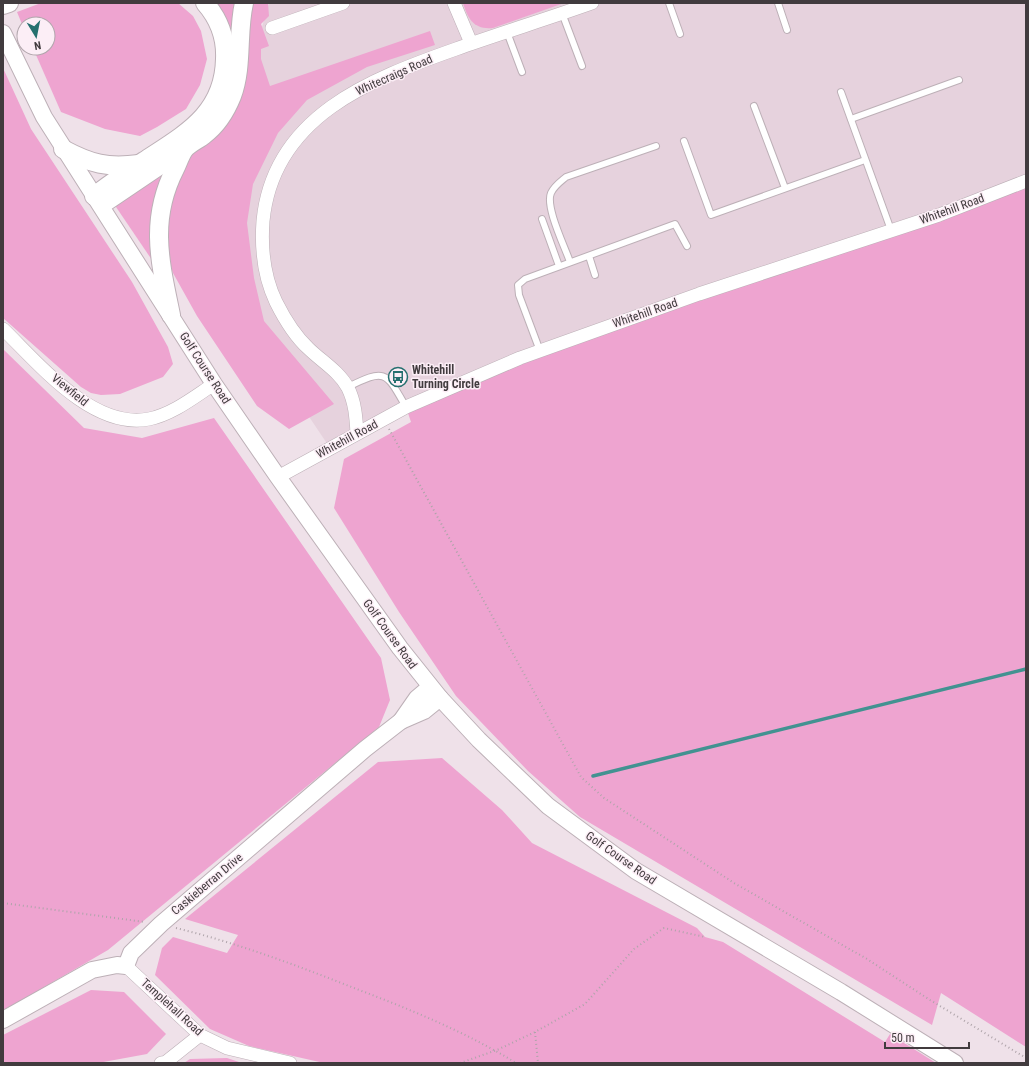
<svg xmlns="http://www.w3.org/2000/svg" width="1029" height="1066" font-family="'Roboto Condensed',sans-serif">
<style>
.built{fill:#e6d2dd}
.green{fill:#eea4d0}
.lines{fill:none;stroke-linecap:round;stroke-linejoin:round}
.stream{stroke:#429291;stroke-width:3.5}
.service-casing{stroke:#bdb0b7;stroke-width:8}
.minor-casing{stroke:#bdb0b7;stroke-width:14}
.tertiary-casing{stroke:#bdb0b7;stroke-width:18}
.secondary-casing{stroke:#bdb0b7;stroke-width:20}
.path{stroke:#afa4aa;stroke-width:2;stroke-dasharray:1 3;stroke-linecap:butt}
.service{stroke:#fff;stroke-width:6}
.minor{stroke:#fff;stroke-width:13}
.tertiary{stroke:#fff;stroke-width:16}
.secondary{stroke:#fff;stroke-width:18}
.labels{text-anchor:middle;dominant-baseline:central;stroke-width:3;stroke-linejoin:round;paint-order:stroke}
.street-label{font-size:12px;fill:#413b3e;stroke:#fceef6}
.poi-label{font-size:12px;font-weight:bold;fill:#413b3e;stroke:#fceef6;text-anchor:start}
</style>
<rect width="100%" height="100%" fill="#efe1e9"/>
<polygon class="built" points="269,3 1026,3 1026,183 506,364 330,448 235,306 243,92"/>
<g class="green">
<polygon points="41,3 178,3 193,16 201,31 207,59 200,85 186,109 157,127 140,136 105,129 61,112 33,48 48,48 48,24 24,24 24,29 17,12"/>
<polygon points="212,3 238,3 233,66 221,101"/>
<polygon points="252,3 268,3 269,16 261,24 269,46 261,49 261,59 270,86 430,31 435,45 367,67 307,100 278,133 253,184 247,223 254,278 264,321 334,404 289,429 257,406 197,316 173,273 158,229"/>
<path d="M 463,3 L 564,3 L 493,28 C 474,30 468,19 463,3 Z"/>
<polygon points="3,68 31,129 132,282 168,347 173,364 163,377 120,394 101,395 91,393 81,387 3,318"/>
<polygon points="167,168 154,263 114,204"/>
<polygon points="1026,181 1026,1047 941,993 932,1025 580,817 528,771 456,696 399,612 334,508 344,459 411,422 406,407 433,394"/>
<polygon points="3,349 84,428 142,438 214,418 381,658 390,700 379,727 108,950 3,1011"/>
<polygon points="442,758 502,810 532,843 697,928 705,937 723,942 885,1042 890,1034 936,1063 324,1063 249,1046 210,1029 155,975 162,948 173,937 227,953 238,935 185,919 378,762"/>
<polygon points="91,990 124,992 166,1034 147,1054 98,1063 3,1063 3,1035"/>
<polygon points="227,1058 242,1063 184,1063 190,1059"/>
</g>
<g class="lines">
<polyline class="stream" points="593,776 1026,669"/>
<defs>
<g id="service">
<polyline points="669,3 680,34"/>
<polyline points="778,3 787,30"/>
<polyline points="562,13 582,66"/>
<polyline points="507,32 522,72"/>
<polyline points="841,92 891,230"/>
<polyline points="754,106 785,188"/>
<polyline points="851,119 959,80"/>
<polyline points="684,141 711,215 865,160"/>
<polyline points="542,219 559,266"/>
<polyline points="589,256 595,275"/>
<path d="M 570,262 C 565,247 545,207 551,193 C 554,186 560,182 566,177 L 656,146"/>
<polyline points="540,351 519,295 518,285 525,279 675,224 687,246"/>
<path d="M 348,387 C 386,368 386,372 406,407"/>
</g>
<g id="minor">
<polyline points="454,3 471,43"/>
<polyline points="272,28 343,3"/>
<path d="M 3,329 C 39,364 93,430 149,419 C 173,414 194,397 214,384"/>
<path d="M 357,433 C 356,417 355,402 348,388 C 339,371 321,361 308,348 C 295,336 284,318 276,302 C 264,277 261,248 263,221 C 273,116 371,79 456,49 C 501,33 547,19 592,3"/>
<polyline points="278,477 406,407 520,358 699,294 939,215 1026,181"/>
<polyline points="126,966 200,1035 227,1048 290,1063"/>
<polyline points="161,1063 166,1062 200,1035"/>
</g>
<g id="tertiary">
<polyline points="3,33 44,117 214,384 278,477 400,648 440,698 479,740 548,806 636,871 841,992 955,1063"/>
<polyline points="401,721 417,698 430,687"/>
<polyline points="3,1020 92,970 117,965 126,966 131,953 161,924 365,749 401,721 424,711 440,698"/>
</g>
<g id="secondary">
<polyline points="3,5 9,3"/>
<path d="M 63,149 C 91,164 107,168 139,164"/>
<path d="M 94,196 C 110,184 127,172 144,161 C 185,134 224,114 225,59 C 226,38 219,19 205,3"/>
<polyline points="107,201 184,149"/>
<path d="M 171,315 C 160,262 149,220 175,169 C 178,163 180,156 184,150 C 188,144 198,140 204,135 C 216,126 226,111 232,96 C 243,67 237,33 244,3"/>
</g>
</defs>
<use href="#service" class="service-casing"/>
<use href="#minor" class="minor-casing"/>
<use href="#tertiary" class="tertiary-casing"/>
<use href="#secondary" class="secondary-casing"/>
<g class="path">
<polyline points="389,429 581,777 604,798 734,883 867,959 930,1000 1026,1058"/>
<polyline points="3,903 145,922"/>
<path d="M 176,928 C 237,943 296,965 354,988 C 409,1009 466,1032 516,1063"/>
<polyline points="535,1032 538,1063"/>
<polyline points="460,1063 497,1050 535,1032 585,1004 634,949 664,928 705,937"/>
</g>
<use href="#service" class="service"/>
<use href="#minor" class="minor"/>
<use href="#tertiary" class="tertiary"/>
<use href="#secondary" class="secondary"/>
</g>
<defs>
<symbol id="bus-ring" viewBox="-11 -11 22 22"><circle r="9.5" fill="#fceef6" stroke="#26706f" stroke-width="1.5"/><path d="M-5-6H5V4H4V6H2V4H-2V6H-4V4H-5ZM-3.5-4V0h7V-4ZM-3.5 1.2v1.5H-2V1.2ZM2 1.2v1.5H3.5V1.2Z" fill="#26706f"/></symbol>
</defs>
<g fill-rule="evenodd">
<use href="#bus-ring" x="387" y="366" width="22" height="22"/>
</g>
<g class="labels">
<g class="street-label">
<text transform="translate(394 75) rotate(-24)">Whitecraigs Road</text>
<text transform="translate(952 209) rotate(-20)">Whitehill Road</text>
<text transform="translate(645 313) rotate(-19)">Whitehill Road</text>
<text transform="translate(205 368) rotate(57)">Golf Course Road</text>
<text transform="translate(70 390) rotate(39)">Viewfield</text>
<text transform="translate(347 439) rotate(-28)">Whitehill Road</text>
<text transform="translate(390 634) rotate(54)">Golf Course Road</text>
<text transform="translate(621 858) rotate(35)">Golf Course Road</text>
<text transform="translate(207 884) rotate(-40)">Caskieberran Drive</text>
<text transform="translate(172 1007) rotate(42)">Templehall Road</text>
</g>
<g class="poi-label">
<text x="412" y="370">Whitehill<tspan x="412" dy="14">Turning Circle</tspan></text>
</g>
</g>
<rect width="1029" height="1066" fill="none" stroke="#413b3e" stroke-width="8"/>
<g transform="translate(36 36) rotate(170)"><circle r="19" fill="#fceef6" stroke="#b1a6ac"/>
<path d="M0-3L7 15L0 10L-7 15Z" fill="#26706f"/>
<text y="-6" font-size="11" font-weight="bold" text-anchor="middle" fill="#413b3e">N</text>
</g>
<path d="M885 1042v6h84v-6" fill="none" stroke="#413b3e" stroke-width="2"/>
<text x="891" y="1042" font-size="12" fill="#413b3e" stroke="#fceef6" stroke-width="3" paint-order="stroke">50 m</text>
</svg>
